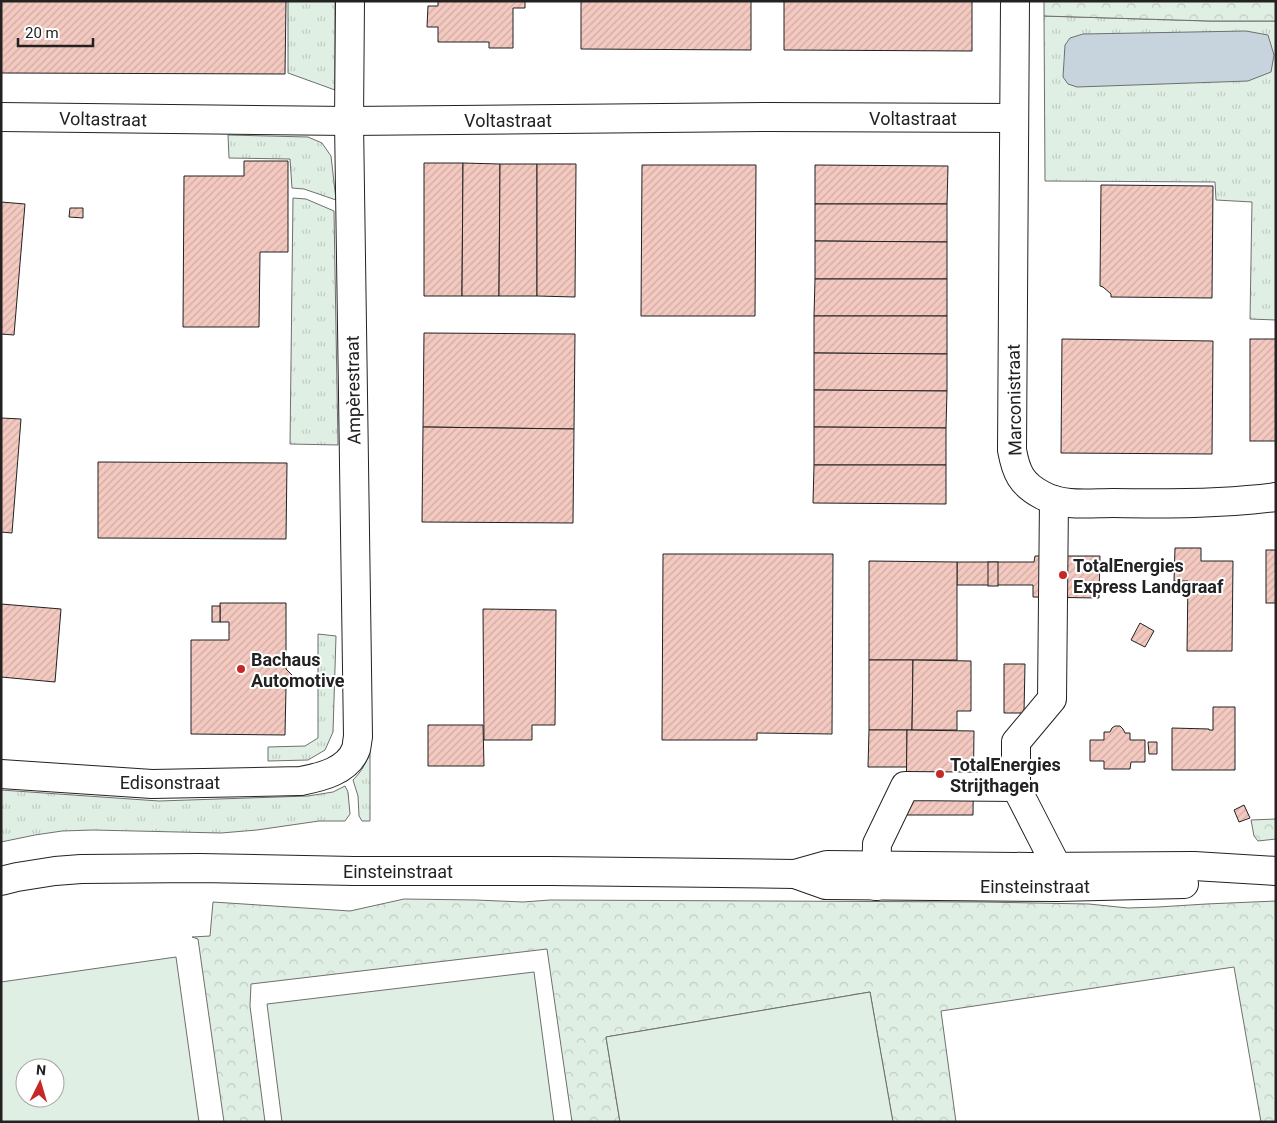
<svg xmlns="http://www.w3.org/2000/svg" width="1277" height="1123" font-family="Roboto,sans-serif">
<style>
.grass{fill:url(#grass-tufts);stroke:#6f6f6f}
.forest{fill:url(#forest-crowns);stroke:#6f6f6f}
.pitch{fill:#e0efe3;stroke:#6f6f6f;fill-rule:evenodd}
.water{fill:#c7d3dd;stroke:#6f6f6f}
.building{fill:url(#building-hatch);stroke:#222}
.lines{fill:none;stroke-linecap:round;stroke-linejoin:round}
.minor-casing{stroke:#222;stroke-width:30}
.major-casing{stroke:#222;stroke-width:30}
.minor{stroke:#fff;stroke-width:28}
.major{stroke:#fff;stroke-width:28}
.poi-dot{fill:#c62828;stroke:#fff;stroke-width:2}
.labels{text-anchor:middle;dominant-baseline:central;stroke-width:4;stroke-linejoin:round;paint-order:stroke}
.street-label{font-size:18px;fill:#222;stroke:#fff}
.poi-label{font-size:18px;font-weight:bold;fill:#222;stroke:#fff;text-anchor:start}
</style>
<defs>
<pattern id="grass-tufts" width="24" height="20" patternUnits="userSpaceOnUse" patternTransform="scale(1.25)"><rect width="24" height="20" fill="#e0efe3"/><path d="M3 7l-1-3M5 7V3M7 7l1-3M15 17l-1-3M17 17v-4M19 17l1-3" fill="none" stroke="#c0cdc2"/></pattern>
<pattern id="forest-crowns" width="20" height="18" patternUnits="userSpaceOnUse" patternTransform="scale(1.25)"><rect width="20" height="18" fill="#e0efe3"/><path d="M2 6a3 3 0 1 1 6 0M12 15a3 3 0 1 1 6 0" fill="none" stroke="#c0cdc2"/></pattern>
<pattern id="building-hatch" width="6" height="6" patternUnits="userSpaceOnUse" patternTransform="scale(1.25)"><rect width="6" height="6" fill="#f3c9c0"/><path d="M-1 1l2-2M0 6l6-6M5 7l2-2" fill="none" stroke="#d0aca5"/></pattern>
</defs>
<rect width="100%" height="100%" fill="#fff"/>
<g class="grass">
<polygon points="288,1 335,1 335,90 288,73"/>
<polygon points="1044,16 1209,21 1276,21 1276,320 1250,319 1252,202 1216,200 1215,182 1045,181"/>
<polygon points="228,135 308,137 322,143 331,156 336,200 304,189 292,188 290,159 229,158"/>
<polygon points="293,198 306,199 334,211 338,445 290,444"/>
<polygon points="318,634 336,636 333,732 325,750 308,760 268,761 268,747 305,746 318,738"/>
<path d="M 370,748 L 370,821 L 362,821 L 359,816 L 358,796 L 353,780 C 362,771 368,761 370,748 Z"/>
<polygon points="345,786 348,792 350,814 345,821 319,821 257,830 221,833 93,830 62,831 35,835 1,842 1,790 159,801 308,796 333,792"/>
</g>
<g class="forest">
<polygon points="1044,1 1276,1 1276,21 1209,21 1044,16"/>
<polygon points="1276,819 1276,839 1258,841 1254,836 1251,820"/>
<polygon points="404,899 476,900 523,902 550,900 982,902 1089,904 1128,908 1158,907 1206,904 1276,901 1276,1122 1261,1122 1234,967 941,1011 956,1122 893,1122 870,992 606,1037 620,1122 572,1122 547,949 251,984 250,1006 265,1122 224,1122 198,939 192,937 210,936 213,902 350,911"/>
</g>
<g class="pitch">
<path d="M 176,957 L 199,1122 L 1,1122 L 1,982 ZM 25,1068 L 55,1068 L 55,1098 L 25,1098 Z"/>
<polygon points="534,972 554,1122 282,1122 267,1004"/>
<polygon points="870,992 893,1122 620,1122 606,1037"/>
</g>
<polygon class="water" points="1246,31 1268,35 1274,55 1271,72 1248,81 1077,87 1068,84 1063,77 1065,45 1070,38 1083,34"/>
<g class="building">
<polygon points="1,1 286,1 285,74 1,73"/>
<polygon points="438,1 525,1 525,8 513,8 513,48 489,48 489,42 438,42 438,27 427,27 428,6 438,6"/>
<polygon points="581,1 751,1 751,50 581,49"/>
<polygon points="784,1 972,1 972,51 784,50"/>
<polygon points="244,161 288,161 288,252 260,252 259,327 183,327 184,176 244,176"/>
<polygon points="424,163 463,163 462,296 424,296"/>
<polygon points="463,163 500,164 499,296 462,296"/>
<polygon points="500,164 537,164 537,296 499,296"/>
<polygon points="537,164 576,164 575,297 537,296"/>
<polygon points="642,165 756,165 755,316 641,316"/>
<polygon points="815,165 948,166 947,204 815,204"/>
<polygon points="1101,185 1213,186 1212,298 1111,297 1111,294 1103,287 1100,286"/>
<polygon points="1,202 25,204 14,335 1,334"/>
<polygon points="815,204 947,204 947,242 815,241"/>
<polygon points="70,208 83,208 83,218 69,217"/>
<polygon points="815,241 947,242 947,279 815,279"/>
<polygon points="815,279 947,279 947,316 814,316"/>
<polygon points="814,316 947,316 947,354 814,353"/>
<polygon points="424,333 575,334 574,429 423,427"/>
<polygon points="1062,339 1213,341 1212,454 1061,453"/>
<rect x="1250" y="339" width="26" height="102"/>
<polygon points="814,353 947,354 947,391 814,390"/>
<polygon points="814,390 947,391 946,428 814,427"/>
<polygon points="1,418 21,419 12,533 1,532"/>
<polygon points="423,427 574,429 573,523 422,522"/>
<polygon points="814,427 946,428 946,465 814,465"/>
<polygon points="98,462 287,463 286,539 98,538"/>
<polygon points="814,465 946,465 946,504 813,503"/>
<polygon points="1175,548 1201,548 1201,561 1233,561 1232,651 1187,651 1188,581 1174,581"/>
<rect x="1266" y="550" width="10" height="53"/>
<polygon points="663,554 833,554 832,734 757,733 757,740 662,740"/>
<polygon points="1035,556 1100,556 1099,598 1033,597 1033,585 957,585 957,562 1034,562"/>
<polygon points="869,561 957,562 957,660 869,660"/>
<rect x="988" y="562" width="10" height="24"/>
<polygon points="220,603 286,603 286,669 293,676 286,688 285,735 191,734 191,640 229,640 229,622 220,622"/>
<polygon points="1,604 61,609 55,682 1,677"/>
<rect x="212" y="606" width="8" height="16"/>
<polygon points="483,609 556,610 555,725 532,725 532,740 484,740"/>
<polygon points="1140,623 1154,631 1145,647 1131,640"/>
<polygon points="869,660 913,660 912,730 869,730"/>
<polygon points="913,660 971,661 971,711 957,711 957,730 912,730"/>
<polygon points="1004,664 1025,664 1024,713 1004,713"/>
<polygon points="1213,707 1235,707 1235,770 1172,770 1172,728 1209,729 1209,730 1213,730"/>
<polygon points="428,725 483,725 484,766 428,766"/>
<polygon points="1115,726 1120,726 1123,729 1125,733 1130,733 1130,740 1145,740 1145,762 1131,762 1130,769 1104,769 1104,761 1090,761 1090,740 1104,740 1104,732 1110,732 1112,728"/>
<polygon points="869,730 907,730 907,767 868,767"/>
<polygon points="907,730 974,731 973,815 906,815"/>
<polygon points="1148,742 1157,742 1157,754 1149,754"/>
<polygon points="1244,805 1250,818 1239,822 1234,810"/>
</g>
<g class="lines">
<defs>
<g id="minor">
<path d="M 1015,1 L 1012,450 C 1016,472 1021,484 1042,495 C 1063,507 1090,503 1113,503 C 1167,504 1222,504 1276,497"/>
<polyline points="1,117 349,121 767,117 1014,118"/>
<path d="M 1,774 L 152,784 L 301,781 C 321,777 348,771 356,749 C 357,746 357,741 358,737 L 349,121 L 350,1"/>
<polyline points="1016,787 1016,742 1052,699 1054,500"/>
<polyline points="876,886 877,844 905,786 1016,787 1057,867 1057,887"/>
</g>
<g id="major">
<polyline points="795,874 826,885 1057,887 1184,884"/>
<polyline points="1,881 17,877 55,871 81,869 199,868 354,871 551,871 795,874 827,865 1030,867 1194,866 1276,871"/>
</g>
</defs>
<use href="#minor" class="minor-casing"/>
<use href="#major" class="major-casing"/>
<use href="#minor" class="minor"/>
<use href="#major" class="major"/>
</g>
<g class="poi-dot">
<circle cx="1063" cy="575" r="5"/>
<circle cx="241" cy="669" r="5"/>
<circle cx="940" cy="774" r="5"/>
</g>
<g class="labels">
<g class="street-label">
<text x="913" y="118">Voltastraat</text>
<text transform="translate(103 119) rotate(1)">Voltastraat</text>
<text x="508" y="120">Voltastraat</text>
<text transform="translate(353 390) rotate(-91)">Ampèrestraat</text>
<text transform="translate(1014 400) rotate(-91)">Marconistraat</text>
<text x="170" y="782">Edisonstraat</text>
<text x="398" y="871">Einsteinstraat</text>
<text x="1035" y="886">Einsteinstraat</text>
</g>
<g class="poi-label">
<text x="1073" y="565">TotalEnergies<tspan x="1073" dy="21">Express Landgraaf</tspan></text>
<text x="251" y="659">Bachaus<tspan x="251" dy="21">Automotive</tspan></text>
<text x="950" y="764">TotalEnergies<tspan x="950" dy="21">Strijthagen</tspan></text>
</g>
</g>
<rect width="1277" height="1123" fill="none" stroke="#222222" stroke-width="5"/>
<g transform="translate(40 1083) rotate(5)"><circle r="24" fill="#ffffff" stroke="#a7a7a7"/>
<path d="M0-4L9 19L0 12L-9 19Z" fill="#c62828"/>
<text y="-8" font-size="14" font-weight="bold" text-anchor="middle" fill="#222222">N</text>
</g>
<path d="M18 38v8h75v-8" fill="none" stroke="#222222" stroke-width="2.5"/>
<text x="25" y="38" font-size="15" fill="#222222" stroke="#ffffff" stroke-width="4" paint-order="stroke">20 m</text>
</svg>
